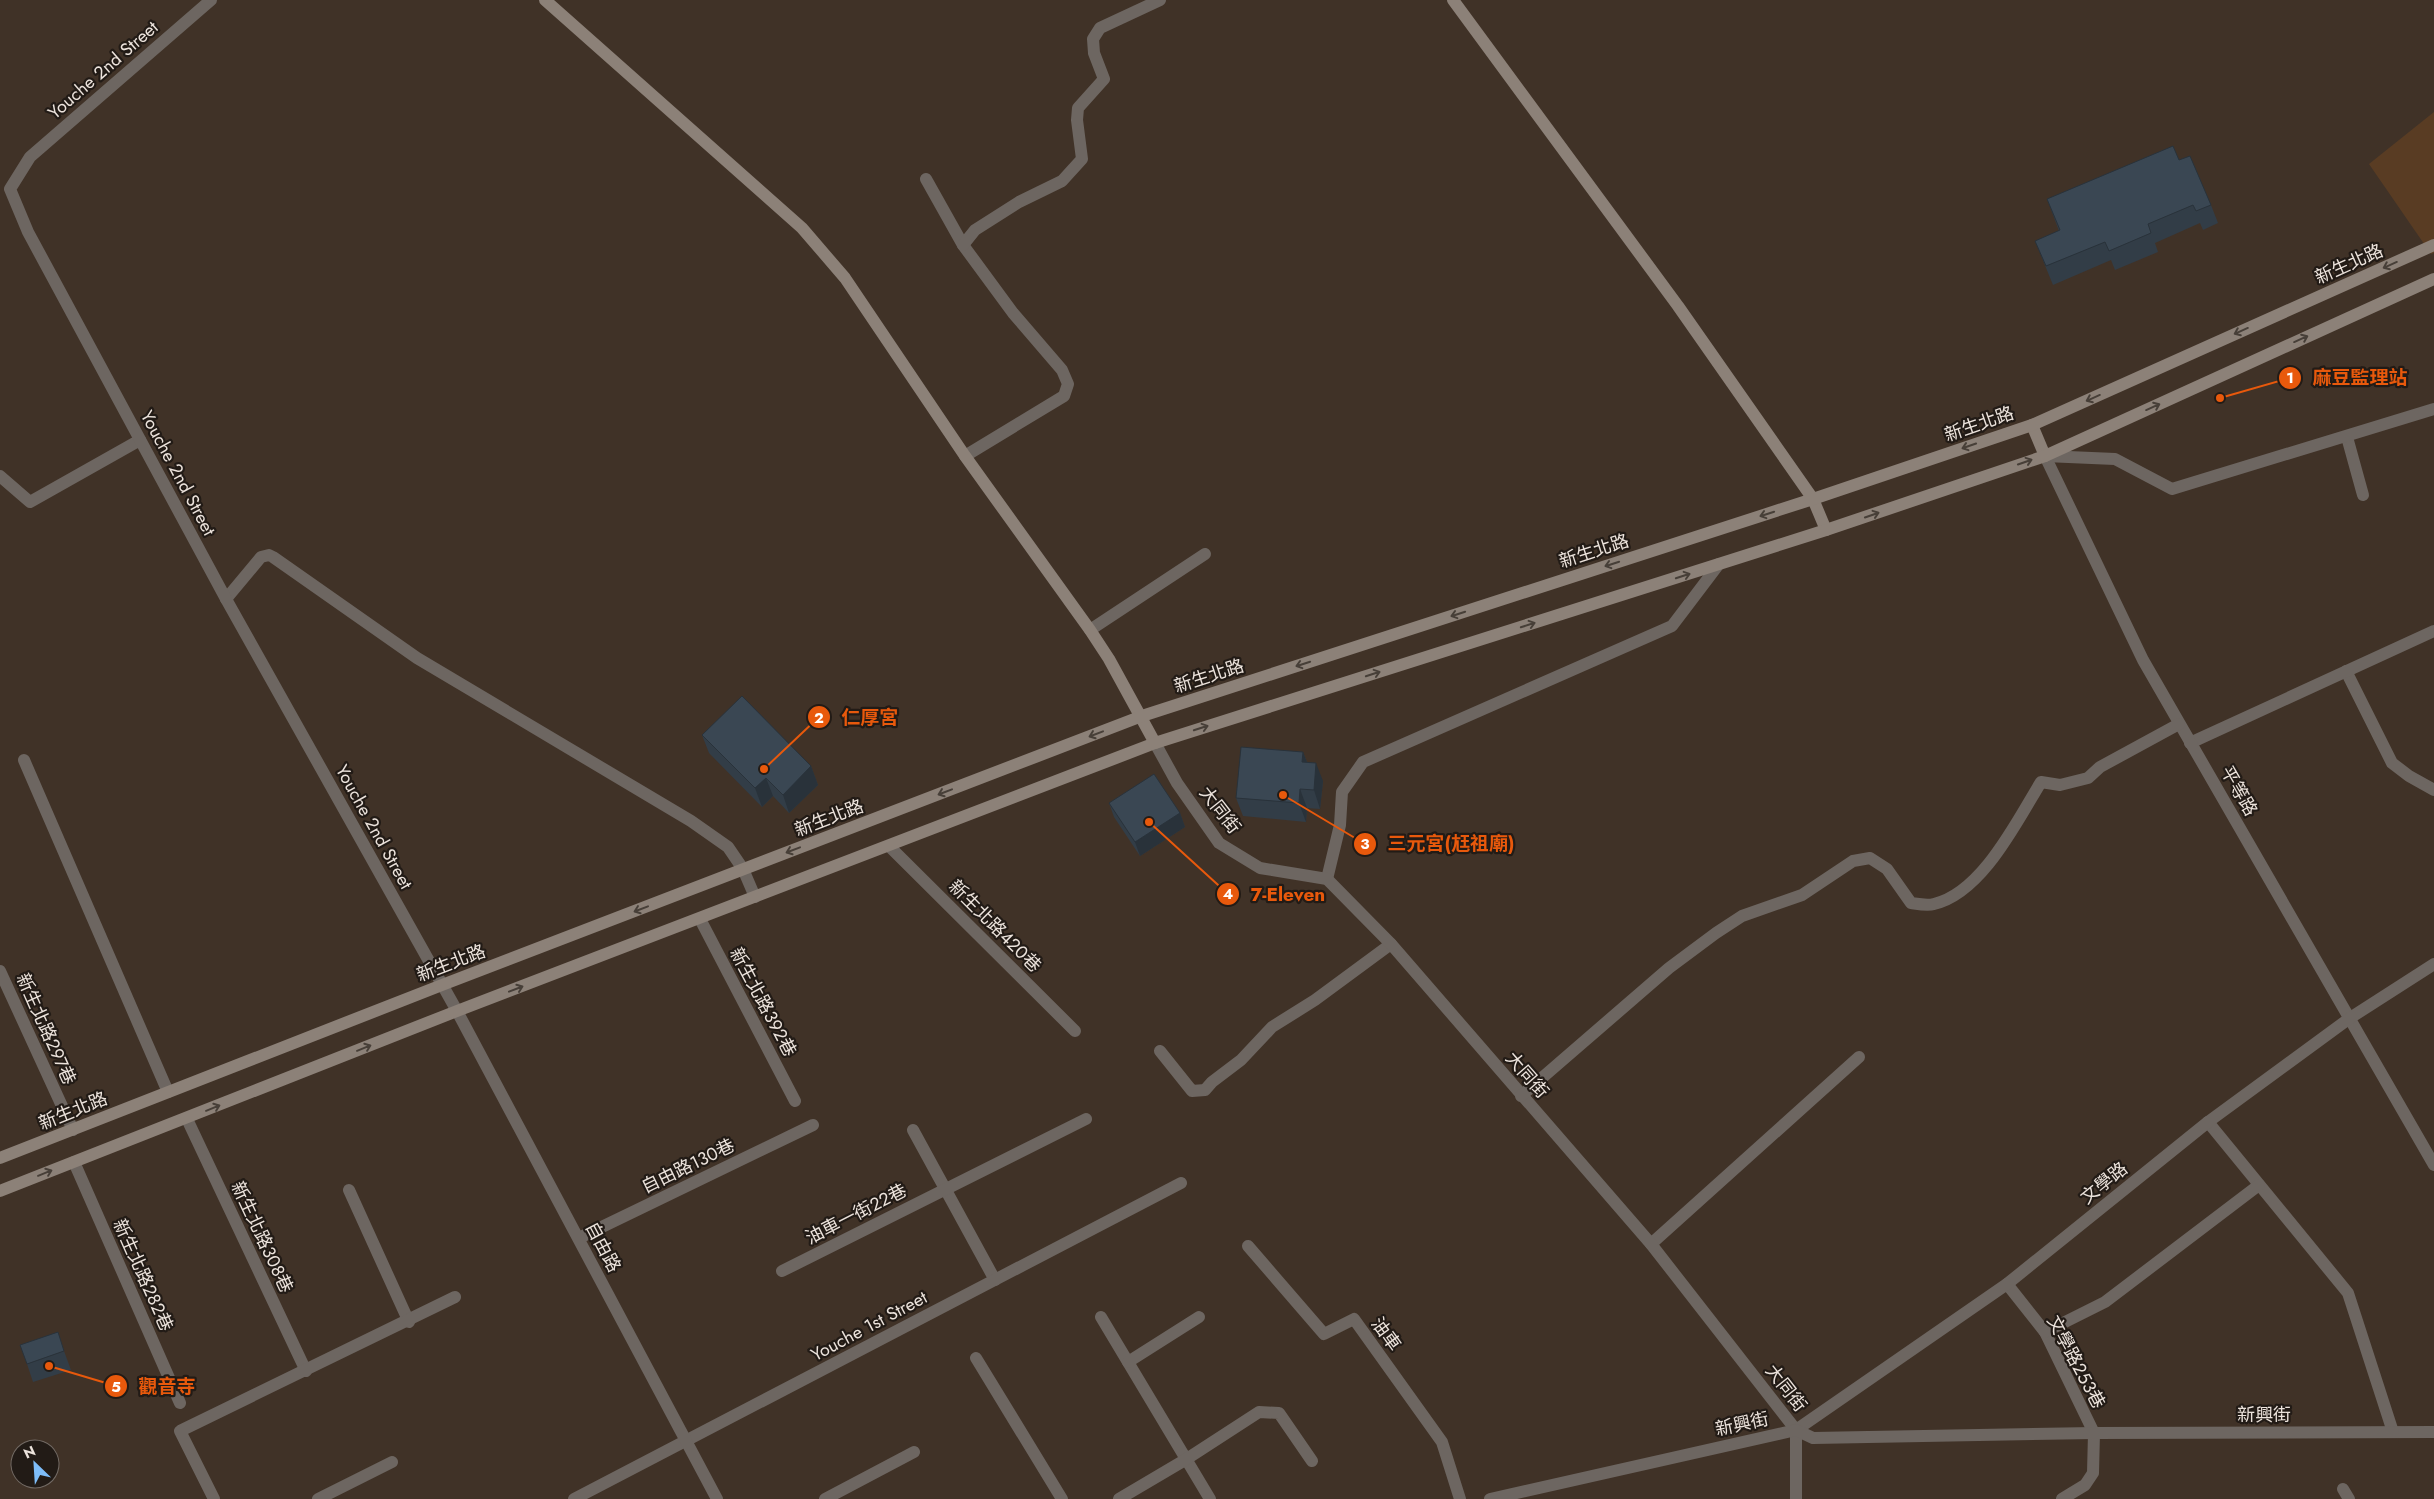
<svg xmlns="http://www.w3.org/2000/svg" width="2434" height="1499" font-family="Jost,'Noto Sans TC',sans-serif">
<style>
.green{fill:#593c23}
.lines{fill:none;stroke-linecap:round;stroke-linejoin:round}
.lane{stroke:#6d6661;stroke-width:12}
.street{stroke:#6d6661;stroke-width:12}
.secondary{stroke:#8c8178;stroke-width:12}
.wall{fill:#323d47}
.shaded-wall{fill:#29323a}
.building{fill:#3a4753;stroke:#29323a}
.oneway{stroke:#473f38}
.labels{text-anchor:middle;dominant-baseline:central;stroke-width:4.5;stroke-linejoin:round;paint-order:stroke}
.street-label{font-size:18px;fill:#ece3dc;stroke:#221b16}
.leader{fill:none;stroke:#e8590c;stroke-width:2}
.callout-dot{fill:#e8590c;stroke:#221b16;stroke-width:2}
.mark-label{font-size:15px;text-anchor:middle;font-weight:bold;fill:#fff}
.callout-label{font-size:19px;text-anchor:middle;font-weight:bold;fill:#e8590c;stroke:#221b16;stroke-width:4.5;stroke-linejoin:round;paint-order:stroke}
</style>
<rect width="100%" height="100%" fill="#403227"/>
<polygon class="green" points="2434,112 2434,253 2431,254 2369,164"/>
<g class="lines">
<g class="lane">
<polyline points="926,179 963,245 1013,313 1062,370 1068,384 1064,396 965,456"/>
<polyline points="963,245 975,230 1019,202 1062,181 1082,159 1077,120 1078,108 1104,79 1094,53 1093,39 1100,28 1160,0"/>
<polyline points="2347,437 2363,495"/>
<polyline points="2045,456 2115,459 2172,489 2434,409"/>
<polyline points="0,476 30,502 140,440"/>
<polyline points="226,599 261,557 269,555 273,557 417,658 691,821 728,847 743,869 755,897"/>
<polyline points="1090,630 1205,554"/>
<polyline points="2346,671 2392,763 2409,776 2434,790"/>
<polyline points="2190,743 2434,631"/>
<polyline points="24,760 168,1092"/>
<polyline points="890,847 1075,1031"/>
<polyline points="1327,879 1340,825 1342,792 1363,762 1672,626 1719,564"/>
<polyline points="700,919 795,1101"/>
<polyline points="0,971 73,1130"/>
<polyline points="1160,1051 1192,1091 1205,1090 1212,1082 1241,1060 1272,1027 1315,1000 1391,944"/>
<polyline points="187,1119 306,1371"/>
<polyline points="2208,1122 2348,1293 2393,1432"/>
<polyline points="913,1130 995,1280"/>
<polyline points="74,1162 180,1403"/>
<polyline points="349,1190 409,1322"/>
<polyline points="579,1238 813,1125"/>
<polyline points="1651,1244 1859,1057"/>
<polyline points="1248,1246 1324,1334 1354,1319 1442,1442 1460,1499"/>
<polyline points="782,1271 1086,1119"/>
<polyline points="2007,1284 2045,1332 2094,1433 2093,1473 2085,1485 2062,1499"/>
<polyline points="1101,1317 1210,1499"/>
<polyline points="2045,1332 2105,1302 2259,1185"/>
<polyline points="976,1358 1062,1499"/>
<polyline points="1128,1362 1199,1317"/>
<polyline points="2343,1489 2349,1499"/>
<polyline points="214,1499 180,1431 455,1297"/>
<polyline points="318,1499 392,1462"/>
<polyline points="574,1499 1181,1183"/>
<polyline points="825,1499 914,1452"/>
<polyline points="1119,1499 1185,1460 1259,1412 1279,1413 1312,1461"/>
</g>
<g class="street">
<polyline points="211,0 30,157 10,189 28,232 226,599 457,1011 717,1499"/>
<polyline points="2045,456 2143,660 2434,1165"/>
<polyline points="1155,743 1177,783 1219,843 1260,868 1327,879 1391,944 1651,1244 1796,1430 1796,1499"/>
<path d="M 1521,1096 L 1669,968 L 1716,933 L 1742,916 L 1802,895 L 1853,861 L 1870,858 L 1887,869 L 1911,903 C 1918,904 1927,906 1934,904 C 1982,893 2017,821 2041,782 L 2060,785 L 2088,778 L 2100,767 L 2179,724"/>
<polyline points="1796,1430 2007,1284 2208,1122 2350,1018 2434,964"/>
<polyline points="1490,1499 1796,1430 1813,1438 2094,1433 2434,1432"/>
</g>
<g class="secondary">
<polyline points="545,0 802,228 845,278 965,456 1090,630 1109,659 1155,743"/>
<polyline points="1453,0 1678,306 1813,499 1826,530"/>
<polyline points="2032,425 2045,456"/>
<polyline points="0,1158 442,985 1142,716 1813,499 2032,425 2434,245"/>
<polyline points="0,1191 457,1011 1155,743 1826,530 2045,456 2434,279"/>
</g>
</g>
<g class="wall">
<polygon points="2179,160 2211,205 2218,223 2203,230 2200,223 2155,243 2158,252 2115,270 2111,260 2053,285 2035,241 2059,231 2047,199"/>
<polygon points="702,735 811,766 818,785 789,813 773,796 762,807 709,753"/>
<polygon points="1303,752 1307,762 1323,781 1320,809 1307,808 1306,822 1243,816 1236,798"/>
<polygon points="1109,803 1180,813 1185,827 1140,856 1114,817"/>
<polygon points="64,1351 71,1370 33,1382 27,1364"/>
</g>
<g class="shaded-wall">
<polygon points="1303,752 1310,770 1302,762"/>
<polygon points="1316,763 1323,781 1320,809 1314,790"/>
<polygon points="811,766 818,785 789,813 783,795"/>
<polygon points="766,778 773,796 762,807 755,788"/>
<polygon points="1300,789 1307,808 1306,822 1299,803"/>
<polygon points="1180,813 1185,827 1140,856 1135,842"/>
</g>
<g class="building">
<polygon points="2173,146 2179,160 2190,156 2211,205 2196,211 2193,205 2148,224 2151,233 2109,251 2105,242 2046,266 2035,241 2060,230 2047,199"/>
<polygon points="742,696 811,766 783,795 766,778 755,788 702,735"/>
<polygon points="1241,747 1303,752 1302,762 1316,763 1314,790 1300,789 1299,803 1236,798"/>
<polygon points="1154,774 1180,813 1135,842 1109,803"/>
<polygon points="58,1332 64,1351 27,1364 20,1345"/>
</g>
<defs><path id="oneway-shaft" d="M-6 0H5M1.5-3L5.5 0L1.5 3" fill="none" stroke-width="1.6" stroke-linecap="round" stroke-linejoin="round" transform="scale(1.25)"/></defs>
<g class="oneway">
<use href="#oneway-shaft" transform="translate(2390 265) rotate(156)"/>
<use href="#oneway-shaft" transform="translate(2241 331) rotate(156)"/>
<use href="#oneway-shaft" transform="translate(2301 339) rotate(-24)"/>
<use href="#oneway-shaft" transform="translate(2093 398) rotate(156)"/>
<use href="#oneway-shaft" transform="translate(2153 407) rotate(-24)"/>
<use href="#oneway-shaft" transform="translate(1969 446) rotate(161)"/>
<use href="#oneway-shaft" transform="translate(2025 462) rotate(-19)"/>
<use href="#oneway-shaft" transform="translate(1767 514) rotate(162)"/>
<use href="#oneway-shaft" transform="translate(1872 515) rotate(-19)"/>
<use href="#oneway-shaft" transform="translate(1612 564) rotate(162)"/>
<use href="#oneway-shaft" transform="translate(1683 576) rotate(-18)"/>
<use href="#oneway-shaft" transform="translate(1458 614) rotate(162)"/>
<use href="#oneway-shaft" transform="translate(1528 625) rotate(-18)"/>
<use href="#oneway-shaft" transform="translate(1303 664) rotate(162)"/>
<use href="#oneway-shaft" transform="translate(1373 674) rotate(-18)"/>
<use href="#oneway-shaft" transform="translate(1201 728) rotate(-18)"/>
<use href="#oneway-shaft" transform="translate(1096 734) rotate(159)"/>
<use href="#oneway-shaft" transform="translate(945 792) rotate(159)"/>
<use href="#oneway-shaft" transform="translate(793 850) rotate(159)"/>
<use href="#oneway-shaft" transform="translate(641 909) rotate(159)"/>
<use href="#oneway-shaft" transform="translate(516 989) rotate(-21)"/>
<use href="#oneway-shaft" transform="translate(364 1048) rotate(-22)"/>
<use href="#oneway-shaft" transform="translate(213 1108) rotate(-22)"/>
<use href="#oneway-shaft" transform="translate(45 1173) rotate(-22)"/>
</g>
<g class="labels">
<g class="street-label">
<text transform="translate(103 70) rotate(-41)">Youche 2nd Street</text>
<text transform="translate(2349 264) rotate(-24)">新生北路</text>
<text transform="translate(1979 424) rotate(-19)">新生北路</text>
<text transform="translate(178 473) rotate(62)">Youche 2nd Street</text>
<text transform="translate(1594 551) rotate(-18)">新生北路</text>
<text transform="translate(1209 676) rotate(-18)">新生北路</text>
<text transform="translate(2239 791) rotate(60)">平等路</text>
<text transform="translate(1220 810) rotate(52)">大同街</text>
<text transform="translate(829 818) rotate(-21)">新生北路</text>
<text transform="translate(374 827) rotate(61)">Youche 2nd Street</text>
<text transform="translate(995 926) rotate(45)">新生北路420巷</text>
<text transform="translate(451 963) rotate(-21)">新生北路</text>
<text transform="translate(763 1002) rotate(62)">新生北路392巷</text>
<text transform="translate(46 1029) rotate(66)">新生北路297巷</text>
<text transform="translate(1527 1075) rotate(49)">大同街</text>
<text transform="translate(73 1111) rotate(-22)">新生北路</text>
<text transform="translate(688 1166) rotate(-26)">自由路130巷</text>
<text transform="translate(2104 1183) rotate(-39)">文學路</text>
<text transform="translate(856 1214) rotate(-27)">油車一街22巷</text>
<text transform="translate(262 1237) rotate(65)">新生北路308巷</text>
<text transform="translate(603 1247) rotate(62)">自由路</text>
<text transform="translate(143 1275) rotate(66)">新生北路282巷</text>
<text transform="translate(869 1326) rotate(-28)">Youche 1st Street</text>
<text transform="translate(1386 1334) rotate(54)">油車</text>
<text transform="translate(2076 1362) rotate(62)">文學路253巷</text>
<text transform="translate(1786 1388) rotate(52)">大同街</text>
<text x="2264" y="1415">新興街</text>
<text transform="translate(1742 1424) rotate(-12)">新興街</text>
</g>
</g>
<path class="leader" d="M2220 398L2290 378M764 769L819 717M1283 795L1365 844M1149 822L1228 894M49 1366L116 1386"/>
<g class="callout-dot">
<circle cx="2220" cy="398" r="5"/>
<circle cx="764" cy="769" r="5"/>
<circle cx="1283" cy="795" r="5"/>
<circle cx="1149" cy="822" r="5"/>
<circle cx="49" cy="1366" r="5"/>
<circle cx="2290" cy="378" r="12"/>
<circle cx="819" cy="717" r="12"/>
<circle cx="1365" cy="844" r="12"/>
<circle cx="1228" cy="894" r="12"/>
<circle cx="116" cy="1386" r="12"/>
</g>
<g class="mark-label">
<text x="2290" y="383">1</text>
<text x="819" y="723">2</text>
<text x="1365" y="849">3</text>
<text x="1228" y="899">4</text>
<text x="116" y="1392">5</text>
</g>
<g class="callout-label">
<text x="2360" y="384">麻豆監理站</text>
<text x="870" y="724">仁厚宮</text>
<text x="1451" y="850">三元宮(尪祖廟)</text>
<text x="1288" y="901">7-Eleven</text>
<text x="167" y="1393">觀音寺</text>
</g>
<g transform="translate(35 1464) rotate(335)"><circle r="24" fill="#221b16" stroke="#736b65"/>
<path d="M0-4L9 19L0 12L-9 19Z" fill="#7ebdf9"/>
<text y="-8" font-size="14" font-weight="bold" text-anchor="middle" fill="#ece3dc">N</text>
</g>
</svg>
